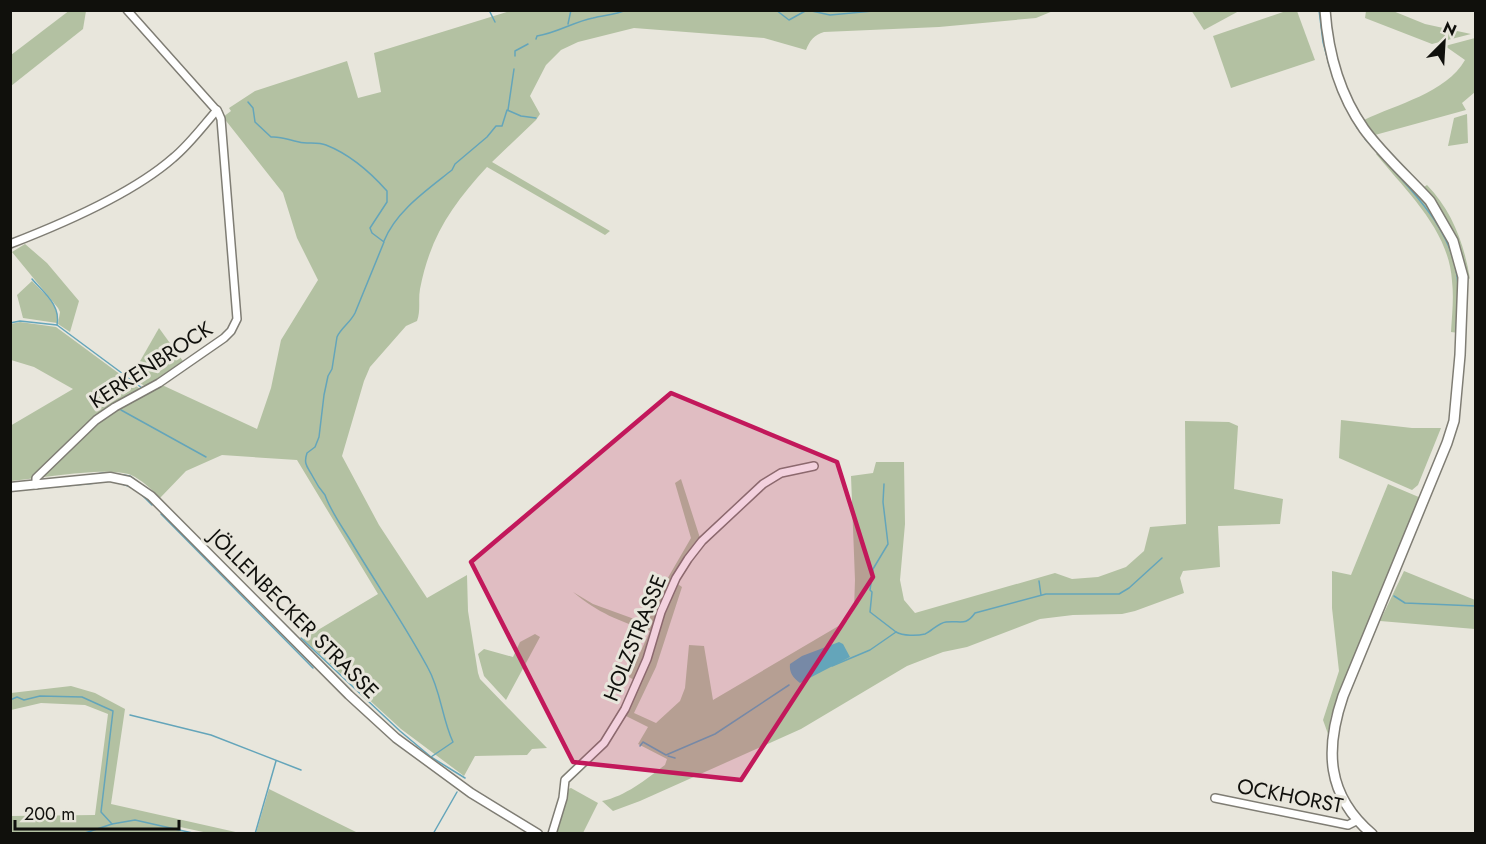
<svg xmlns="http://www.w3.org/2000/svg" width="1486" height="844" font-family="Jost,sans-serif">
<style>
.green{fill:#b3c1a2}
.water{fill:#64a5ba}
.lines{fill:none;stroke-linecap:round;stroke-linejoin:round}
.stream{stroke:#64a5ba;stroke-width:1.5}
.minor-casing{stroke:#7f7d74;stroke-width:10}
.tertiary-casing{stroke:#7f7d74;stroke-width:11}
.secondary-casing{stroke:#7f7d74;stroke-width:12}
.minor{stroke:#fff;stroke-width:7}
.tertiary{stroke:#fff;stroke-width:8}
.secondary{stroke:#fff;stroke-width:9}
.marked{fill:#c2185b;fill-opacity:0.2;stroke:#c2185b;stroke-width:4.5;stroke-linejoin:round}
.labels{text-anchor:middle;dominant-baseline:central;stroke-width:6;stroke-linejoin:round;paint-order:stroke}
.street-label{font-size:21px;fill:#10100c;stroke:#e8e6dc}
</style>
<rect width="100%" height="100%" fill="#e8e6dc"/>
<g class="green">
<polygon points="70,10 86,11 83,29 11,86 11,55"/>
<polygon points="1191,10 1239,10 1239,11 1204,30"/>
<path d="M 510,11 L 1053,11 L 1036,18 L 939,27 L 824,32 C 814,35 810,40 806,50 L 764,38 L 634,28 L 578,42 L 561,50 L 546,65 L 530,96 L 540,114 L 536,120 L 492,162 L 610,231 L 605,235 L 487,167 C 452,205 430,237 420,289 C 418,300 421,310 417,321 L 406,326 L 370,367 L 364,381 L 342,456 L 379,525 L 427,598 L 467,575 L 468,611 L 478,673 L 480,679 L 547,748 L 532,749 L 527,755 L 475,756 L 464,776 L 401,729 L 303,639 L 378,594 L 297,460 L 222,455 L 186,471 L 160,498 C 151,489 142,480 131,475 C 107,466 38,479 11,481 L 10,426 L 73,389 L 34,367 L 11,360 L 11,324 L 20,322 L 56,327 L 140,389 L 112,404 L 118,409 L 162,385 L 257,429 L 271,388 L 281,340 L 318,280 L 297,238 L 283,193 L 223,117 L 231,111 L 229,108 L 255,91 L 347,61 L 358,98 L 381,92 L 374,53 Z"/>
<polygon points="1286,11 1297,11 1315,60 1231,88 1213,36"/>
<polygon points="1366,11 1393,11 1425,24 1471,34 1432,44 1365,18"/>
<path d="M 1475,38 L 1475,92 L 1462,103 L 1466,110 L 1375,135 L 1364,120 C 1397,104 1446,93 1465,60 L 1445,46 Z"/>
<polygon points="1467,114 1468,143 1448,146 1454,118"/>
<path d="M 1380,152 C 1414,189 1451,225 1459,278 C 1462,295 1459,315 1459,333 L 1451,332 C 1452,315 1454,298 1452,281 C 1449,230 1406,191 1376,154 Z"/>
<path d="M 1427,185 C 1452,211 1464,243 1470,279 L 1467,277 C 1460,243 1446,214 1424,187 Z"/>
<polygon points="25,244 47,263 79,301 70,332 58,324 60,312 58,308 12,252"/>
<path d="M 32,281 C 44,294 61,306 57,323 L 23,318 L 17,295 Z"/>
<polygon points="159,328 185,364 146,387 131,377"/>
<polygon points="1341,420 1412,428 1441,428 1418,485 1412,490 1339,458"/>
<path d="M 1185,421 L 1229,422 L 1238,426 L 1234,489 L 1283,499 L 1280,524 L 1218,526 L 1220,567 L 1183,571 L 1180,578 L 1184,593 L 1135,611 L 1122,614 L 1073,615 L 1040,619 L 967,647 L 943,652 L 907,666 L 801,729 L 640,801 L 613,811 L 602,801 C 626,796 645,780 665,765 L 667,759 L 638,744 L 648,727 L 624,715 L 639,683 L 629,677 L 650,631 C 619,621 598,613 573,592 L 593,604 L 648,624 L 655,600 L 691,538 L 675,483 L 681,479 L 700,538 L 672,580 L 682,587 L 656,667 L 634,713 L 656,723 L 680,701 L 685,688 L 689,645 L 704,646 L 713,700 L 847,621 L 854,610 L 855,580 L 851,476 L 873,473 L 876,462 L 904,462 L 905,524 L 900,580 L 904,600 L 915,613 L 1055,573 L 1072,579 L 1098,577 L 1126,567 L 1144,551 L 1150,527 L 1186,524 Z"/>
<polygon points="1388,484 1421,498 1342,687 1331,716 1328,734 1323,720 1339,671 1332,608 1332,571 1351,575"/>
<polygon points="1404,571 1475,600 1475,629 1380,621"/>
<polygon points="535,634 540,637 506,700 484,676 478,654 484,649 513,657 520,642"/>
<polygon points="71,686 95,693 125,709 111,804 240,833 208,833 180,827 179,831 189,833 11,833 11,816 95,815 108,714 85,705 41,703 11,710 11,693"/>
<polygon points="571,788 598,803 583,833 558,833 558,828 568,789"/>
<polygon points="269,789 358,833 256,833"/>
</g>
<path class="water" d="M 839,642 L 843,644 L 850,657 L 800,683 C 793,678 789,672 790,664 L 802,656 Z"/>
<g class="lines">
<g class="stream">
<polyline points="489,10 495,22"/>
<polyline points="776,10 789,20 807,10 830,15 884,10"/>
<polyline points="1319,10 1323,42 1330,68"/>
<polyline points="568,24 571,10"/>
<path d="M 536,39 L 537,36 C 557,33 573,22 593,18 C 604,15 615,15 626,10"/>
<polyline points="515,56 515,51 528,44"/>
<polyline points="1338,90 1357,128"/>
<path d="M 248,102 L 253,108 L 255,122 L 271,137 C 282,136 288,140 299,142 C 307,144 318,142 326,145 C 349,154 371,173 387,191 L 387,202 L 370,228 L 372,233 L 384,242 L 355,313 C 350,323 341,328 337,337 L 332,369 L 328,376 L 324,395 L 319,437 L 315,447 L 307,453 C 303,465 308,467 313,477 C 317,485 319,488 325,495 C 331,512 343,528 352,543 C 377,585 405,625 428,668 C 441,691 442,719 453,742 L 431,757 L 465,778"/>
<polyline points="508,110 514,69"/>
<polyline points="1365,139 1373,147"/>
<polyline points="1380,142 1418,182"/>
<path d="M 1388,164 C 1419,198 1455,235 1458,285 C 1459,300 1457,316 1456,331"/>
<path d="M 384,241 C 396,211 427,190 452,170 L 455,164 L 487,137 L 496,126 L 502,126 L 507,110 L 521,116 L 536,118"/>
<path d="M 32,279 C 44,293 61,305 57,325"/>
<polyline points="10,323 20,321 57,325 142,388"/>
<polyline points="121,410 206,457"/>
<polyline points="109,473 130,476 148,489"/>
<polyline points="73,477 104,473"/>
<polyline points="101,482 111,481"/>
<polyline points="122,484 131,487"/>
<polyline points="10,491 96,483"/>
<polyline points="140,493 152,505"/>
<polyline points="161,514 313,668"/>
<polyline points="1039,581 1041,595"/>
<polyline points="1394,596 1405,603 1476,606"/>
<path d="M 896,632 C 903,636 917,636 925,634 C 932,631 938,623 946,622 C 960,620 965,627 975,613 L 1046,594 L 1119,594 L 1129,588 L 1162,558"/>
<polyline points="301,638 400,731 431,757"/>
<polyline points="832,666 870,650 896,632 870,612 872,592 870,590 873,569 888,544 883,502 884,484"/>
<polyline points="10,700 17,697 24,700 40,696 82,697 113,711 101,812 112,824 135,820 197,834"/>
<polyline points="130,715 211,735 301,770"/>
<polyline points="640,746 643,742 666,755 715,734 789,685"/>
<polyline points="668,756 675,758"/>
<polyline points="82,834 112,824"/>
<polyline points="255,834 276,761"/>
<polyline points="433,834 457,792"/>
</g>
<defs>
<g id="minor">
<path d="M 10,244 C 62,224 132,194 173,158 C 189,145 203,126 217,110"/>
<polyline points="36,485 36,478 96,420 115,407 159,383 224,338 231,331 237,319 221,119 218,112 127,10"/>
<polyline points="1215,798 1348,825 1358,820"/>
<polyline points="552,834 563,798 565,780 604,743 625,709 647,659 661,612 676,578 688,559 702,541 763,484 781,473 814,466"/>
</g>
<polyline id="tertiary" points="10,487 110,477 129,481 151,496 349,695 396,738 471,793 538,834"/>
<path id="secondary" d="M 1325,10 C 1328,52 1340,95 1364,129 C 1383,155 1408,177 1430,201 L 1453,241 L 1463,277 L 1460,355 L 1454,421 L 1447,443 L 1343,696 C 1325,749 1326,795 1372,834"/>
</defs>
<use href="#minor" class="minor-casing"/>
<use href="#tertiary" class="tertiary-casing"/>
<use href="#secondary" class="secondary-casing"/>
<use href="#minor" class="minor"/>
<use href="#tertiary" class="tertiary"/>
<use href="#secondary" class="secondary"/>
</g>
<path class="marked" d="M 671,393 L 837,462 L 873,577 L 741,780 L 573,762 L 471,562 Z"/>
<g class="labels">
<g class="street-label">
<text transform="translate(151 365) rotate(-33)">KERKENBROCK</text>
<text transform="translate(294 614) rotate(45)">JÖLLENBECKER STRASSE</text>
<text transform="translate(635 638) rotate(-68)">HOLZSTRASSE</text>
<text transform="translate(1290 796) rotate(11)">OCKHORST</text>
</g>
</g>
<rect width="1486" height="844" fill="none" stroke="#10100c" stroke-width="24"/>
<g transform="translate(1444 42) rotate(24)" stroke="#e8e6dc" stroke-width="4.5" paint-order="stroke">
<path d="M0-4.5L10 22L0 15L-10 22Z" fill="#10100c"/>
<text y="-9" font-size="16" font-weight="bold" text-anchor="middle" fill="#10100c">N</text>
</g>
<path d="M15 820v9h164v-9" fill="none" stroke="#10100c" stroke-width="3"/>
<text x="24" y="820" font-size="18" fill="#10100c" stroke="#e8e6dc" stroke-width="4.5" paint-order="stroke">200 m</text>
</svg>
